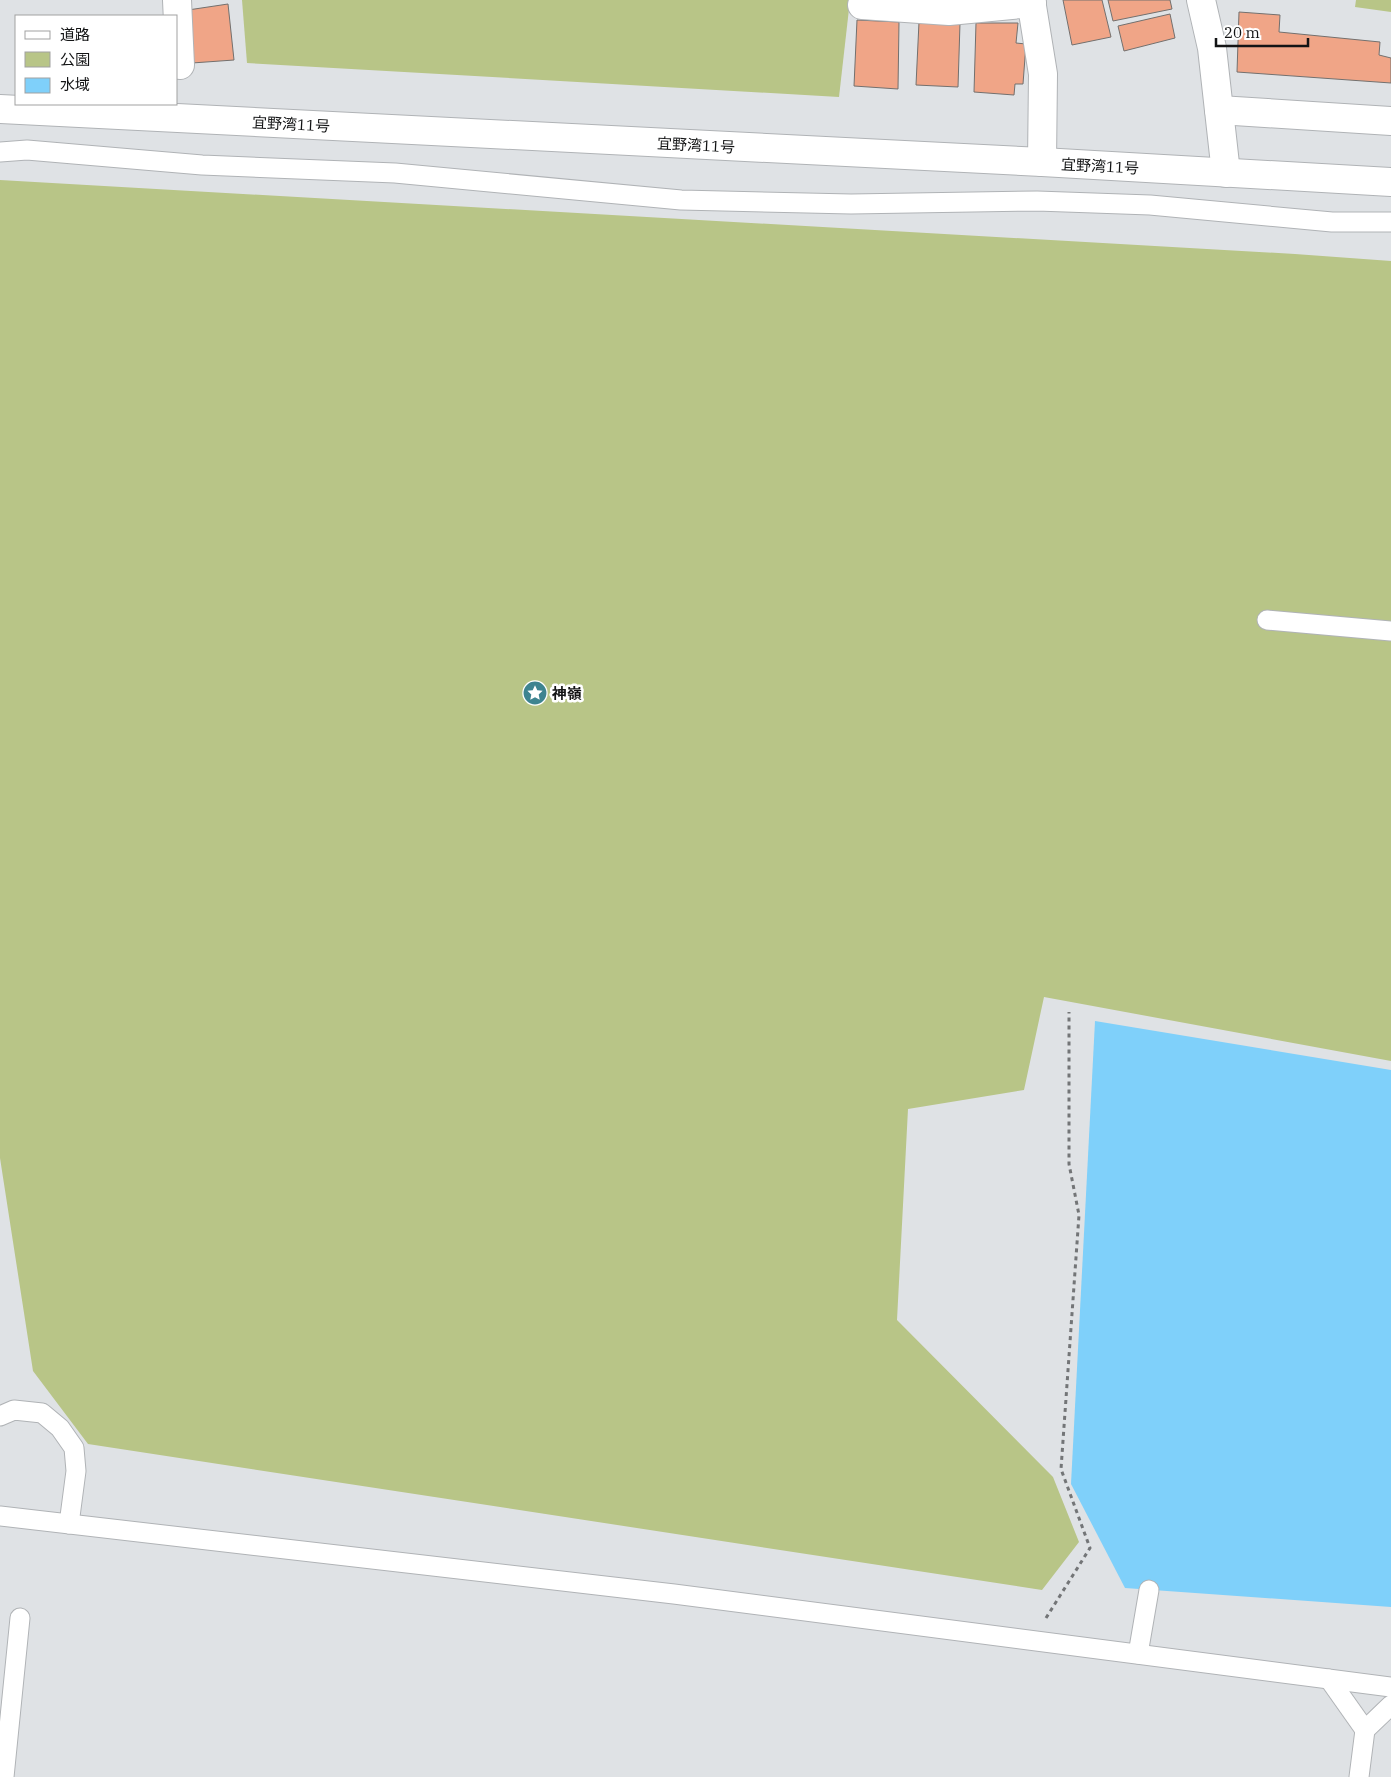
<svg xmlns="http://www.w3.org/2000/svg" width="1391" height="1777" font-family="'IBM Plex Serif','Noto Sans JP',serif">
<style>
.green{fill:#b8c587}
.water{fill:#7fd0fa}
.building{fill:#f0a587;stroke:#73706e}
.lines{fill:none;stroke-linecap:round;stroke-linejoin:round}
.service-casing{stroke:#b0b3b6;stroke-width:21}
.minor-casing{stroke:#b0b3b6;stroke-width:30}
.tertiary-casing{stroke:#b0b3b6;stroke-width:30}
.path{stroke:#737577;stroke-width:3;stroke-dasharray:4 4;stroke-linecap:butt}
.service{stroke:#fff;stroke-width:19}
.minor{stroke:#fff;stroke-width:28}
.tertiary{stroke:#fff;stroke-width:28}
.labels{text-anchor:middle;dominant-baseline:central;stroke-width:5;stroke-linejoin:round;paint-order:stroke}
.street-label{font-size:15px;fill:#131415;stroke:#fff}
.poi-label{font-size:15px;font-weight:bold;fill:#131415;stroke:#fff;text-anchor:start}
</style>
<rect width="100%" height="100%" fill="#dfe2e5"/>
<g class="green">
<polygon points="242,0 850,0 839,97 247,63"/>
<polygon points="1356,0 1391,0 1391,12 1355,7"/>
<polygon points="0,180 1295,254 1391,261 1391,1061 1044,997 1024,1090 908,1109 897,1320 1053,1477 1079,1542 1042,1590 88,1444 33,1371 0,1158"/>
</g>
<polygon class="water" points="1095,1021 1391,1070 1391,1607 1125,1588 1071,1484"/>
<g class="building">
<polygon points="1063,0 1102,0 1111,37 1072,45"/>
<polygon points="1108,0 1170,0 1172,9 1113,21"/>
<polygon points="228,4 234,60 192,63 188,10"/>
<polygon points="1239,12 1280,15 1279,32 1380,42 1379,55 1391,58 1391,83 1237,72"/>
<polygon points="1170,14 1175,38 1124,51 1118,26"/>
<polygon points="857,20 899,22 898,89 854,86"/>
<polygon points="919,22 960,23 958,87 916,85"/>
<polygon points="976,23 1018,23 1016,43 1026,44 1023,84 1015,84 1014,95 974,92"/>
</g>
<g class="lines">
<defs>
<g id="service">
<polyline points="0,152 27,150 202,165 395,173 681,200 851,204 1037,201 1150,205 1332,222 1391,222"/>
<polyline points="1267,620 1391,631"/>
<polyline points="0,1416 14,1410 42,1413 60,1428 74,1448 76,1471 69,1524"/>
<polyline points="0,1516 674,1594 1391,1687"/>
<polyline points="1138,1654 1149,1590"/>
<polyline points="1329,1679 1365,1730"/>
<polyline points="4,1777 20,1618"/>
<polyline points="1359,1777 1365,1730 1391,1705"/>
</g>
<g id="minor">
<polyline points="177,0 180,65"/>
<polyline points="1031,0 1043,74 1042,162"/>
<polyline points="1201,0 1212,48 1226,173"/>
<polyline points="862,5 949,11 1032,3"/>
<polyline points="1219,110 1391,121"/>
</g>
<polyline id="tertiary" points="0,109 1042,162 1391,182"/>
</defs>
<use href="#service" class="service-casing"/>
<use href="#minor" class="minor-casing"/>
<use href="#tertiary" class="tertiary-casing"/>
<polyline class="path" points="1046,1618 1090,1548 1061,1469 1079,1215 1069,1164 1069,1012"/>
<use href="#service" class="service"/>
<use href="#minor" class="minor"/>
<use href="#tertiary" class="tertiary"/>
</g>
<defs>
<symbol id="sight-disc" viewBox="-11 -11 22 22"><circle r="9.5" fill="#3e8490" stroke="#fff"/><path d="M0-6L1.8-2.2L6-1.7L2.9 1.2L3.7 5.4L0 3.3L-3.7 5.4L-2.9 1.2L-6-1.7L-1.8-2.2Z" fill="#fff"/></symbol>
</defs>
<g fill-rule="evenodd">
<use href="#sight-disc" x="521" y="679" width="28" height="28"/>
</g>
<g class="labels">
<g class="street-label">
<text transform="translate(291 124) rotate(3)">宜野湾11号</text>
<text transform="translate(696 145) rotate(3)">宜野湾11号</text>
<text transform="translate(1100 166) rotate(3)">宜野湾11号</text>
</g>
<g class="poi-label">
<text x="552" y="693">神嶺</text>
</g>
</g>
<rect x="15" y="15" width="162" height="90" fill="#ffffff" stroke="#a1a1a1"/>
<rect x="25" y="31" width="25" height="8" fill="#ffffff" stroke="#a1a1a1"/>
<text x="60" y="40" font-size="15" fill="#131415">道路</text>
<rect x="25" y="52" width="25" height="15" fill="#b8c587" stroke="#a1a1a1"/>
<text x="60" y="65" font-size="15" fill="#131415">公園</text>
<rect x="25" y="78" width="25" height="15" fill="#7fd0fa" stroke="#a1a1a1"/>
<text x="60" y="90" font-size="15" fill="#131415">水域</text>
<path d="M1216 38v8h92v-8" fill="none" stroke="#131415" stroke-width="2.5"/>
<text x="1224" y="38" font-size="15" fill="#131415" stroke="#ffffff" stroke-width="4" paint-order="stroke">20 m</text>
</svg>
